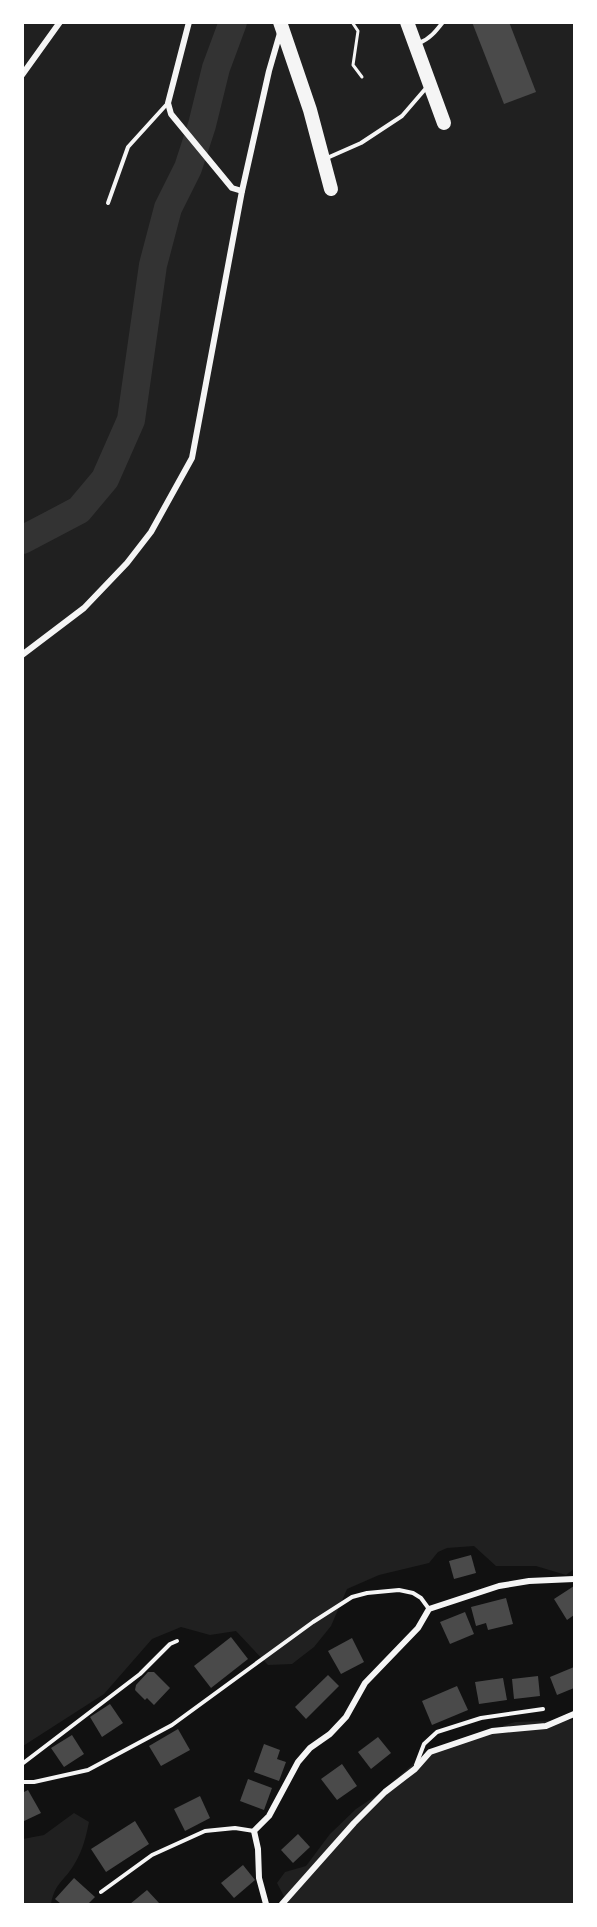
<svg xmlns="http://www.w3.org/2000/svg" width="597" height="1927" font-family="Montserrat,sans-serif">
<style>
.green{fill:#202020}
.lines{fill:none;stroke-linecap:round;stroke-linejoin:round}
.river{stroke:#333;stroke-width:28}
.building{fill:#4a4a4a}
.path{stroke:#f5f5f5;stroke-width:3}
.service{stroke:#f5f5f5;stroke-width:4}
.minor{stroke:#f5f5f5;stroke-width:6}
.trunk{stroke:#f5f5f5;stroke-width:14}
</style>
<rect width="100%" height="100%" fill="#111"/>
<g class="green">
<polygon points="23,23 574,23 574,1569 566,1575 536,1566 496,1566 474,1546 447,1548 438,1552 429,1563 379,1575 347,1589 331,1626 314,1647 292,1664 268,1665 236,1631 210,1635 181,1627 152,1639 104,1694 23,1746"/>
<polygon points="574,1720 574,1904 288,1904 277,1883 285,1872 306,1866 330,1834 356,1809 380,1793 429,1750 515,1722"/>
<path d="M 74,1813 L 89,1822 C 86,1836 83,1850 75,1863 C 65,1881 55,1882 51,1904 L 23,1904 L 23,1839 L 44,1835 Z"/>
</g>
<g class="lines">
<polyline class="river" points="22,540 79,510 105,479 131,420 153,265 168,208 188,168 202,125 216,68 233,22"/>
</g>
<g class="building">
<polygon points="472,22 509,22 536,92 504,104"/>
<polygon points="471,1555 476,1573 454,1579 449,1561"/>
<polygon points="574,1586 574,1615 567,1620 554,1599"/>
<polygon points="506,1598 513,1624 488,1630 486,1623 476,1626 471,1607"/>
<polygon points="465,1612 474,1634 450,1644 440,1622"/>
<polygon points="231,1637 248,1659 211,1688 194,1666"/>
<polygon points="352,1638 364,1662 341,1674 328,1651"/>
<polygon points="574,1667 574,1688 557,1695 550,1677"/>
<polygon points="148,1672 154,1672 170,1688 154,1705 147,1698 145,1700 135,1690 136,1685"/>
<polygon points="328,1675 339,1686 306,1719 295,1707"/>
<polygon points="538,1676 540,1696 514,1699 512,1679"/>
<polygon points="503,1678 507,1700 479,1704 475,1682"/>
<polygon points="457,1686 468,1710 432,1725 422,1701"/>
<polygon points="110,1704 123,1723 102,1737 90,1717"/>
<polygon points="178,1729 190,1750 161,1766 149,1746"/>
<polygon points="72,1735 84,1754 64,1767 51,1748"/>
<polygon points="378,1737 391,1753 371,1769 358,1752"/>
<polygon points="264,1744 280,1750 277,1759 286,1762 279,1781 254,1772"/>
<polygon points="342,1764 357,1786 337,1800 321,1779"/>
<polygon points="248,1779 272,1788 264,1810 240,1801"/>
<polygon points="28,1790 41,1813 22,1822 22,1793"/>
<polygon points="200,1796 210,1818 185,1831 174,1809"/>
<polygon points="135,1821 149,1844 106,1872 91,1849"/>
<polygon points="298,1834 310,1847 293,1863 281,1850"/>
<polygon points="243,1865 255,1880 234,1898 221,1883"/>
<polygon points="74,1878 95,1897 88,1904 61,1904 55,1899"/>
<polygon points="147,1890 160,1904 130,1904"/>
</g>
<g class="lines">
<polyline class="path" points="352,22 358,31 353,65 362,77"/>
<g class="service">
<path d="M 419,43 C 430,39 436,31 443,22"/>
<polyline points="327,158 361,143 402,116 427,87"/>
<polyline points="108,203 128,147 167,104"/>
<polyline points="22,1764 140,1674 170,1644 177,1641"/>
<polyline points="416,1765 424,1744 437,1732 481,1718 543,1709"/>
<polyline points="22,1782 34,1782 88,1770 172,1725 313,1622 352,1597 367,1593 399,1590 413,1593 421,1598 429,1609"/>
<polyline points="101,1892 152,1855 205,1831 235,1828 254,1831"/>
</g>
<g class="minor">
<polyline points="189,22 168,103 171,114 232,188 242,191"/>
<polyline points="22,75 60,22"/>
<polyline points="22,655 84,608 127,563 151,532 192,458 242,191 269,71 280,33"/>
<polyline points="266,1904 259,1878 258,1849 254,1831 269,1816 298,1762 310,1748 330,1734 346,1717 365,1683 418,1628 429,1609 499,1586 529,1581 574,1579"/>
<polyline points="282,1904 354,1823 385,1792 415,1769 430,1752 492,1731 546,1726 574,1714"/>
</g>
<g class="trunk">
<polyline points="280,22 310,110 331,189"/>
<polyline points="407,22 444,123"/>
</g>
</g>
<rect width="597" height="1927" fill="none" stroke="#ffffff" stroke-width="48"/>
</svg>
